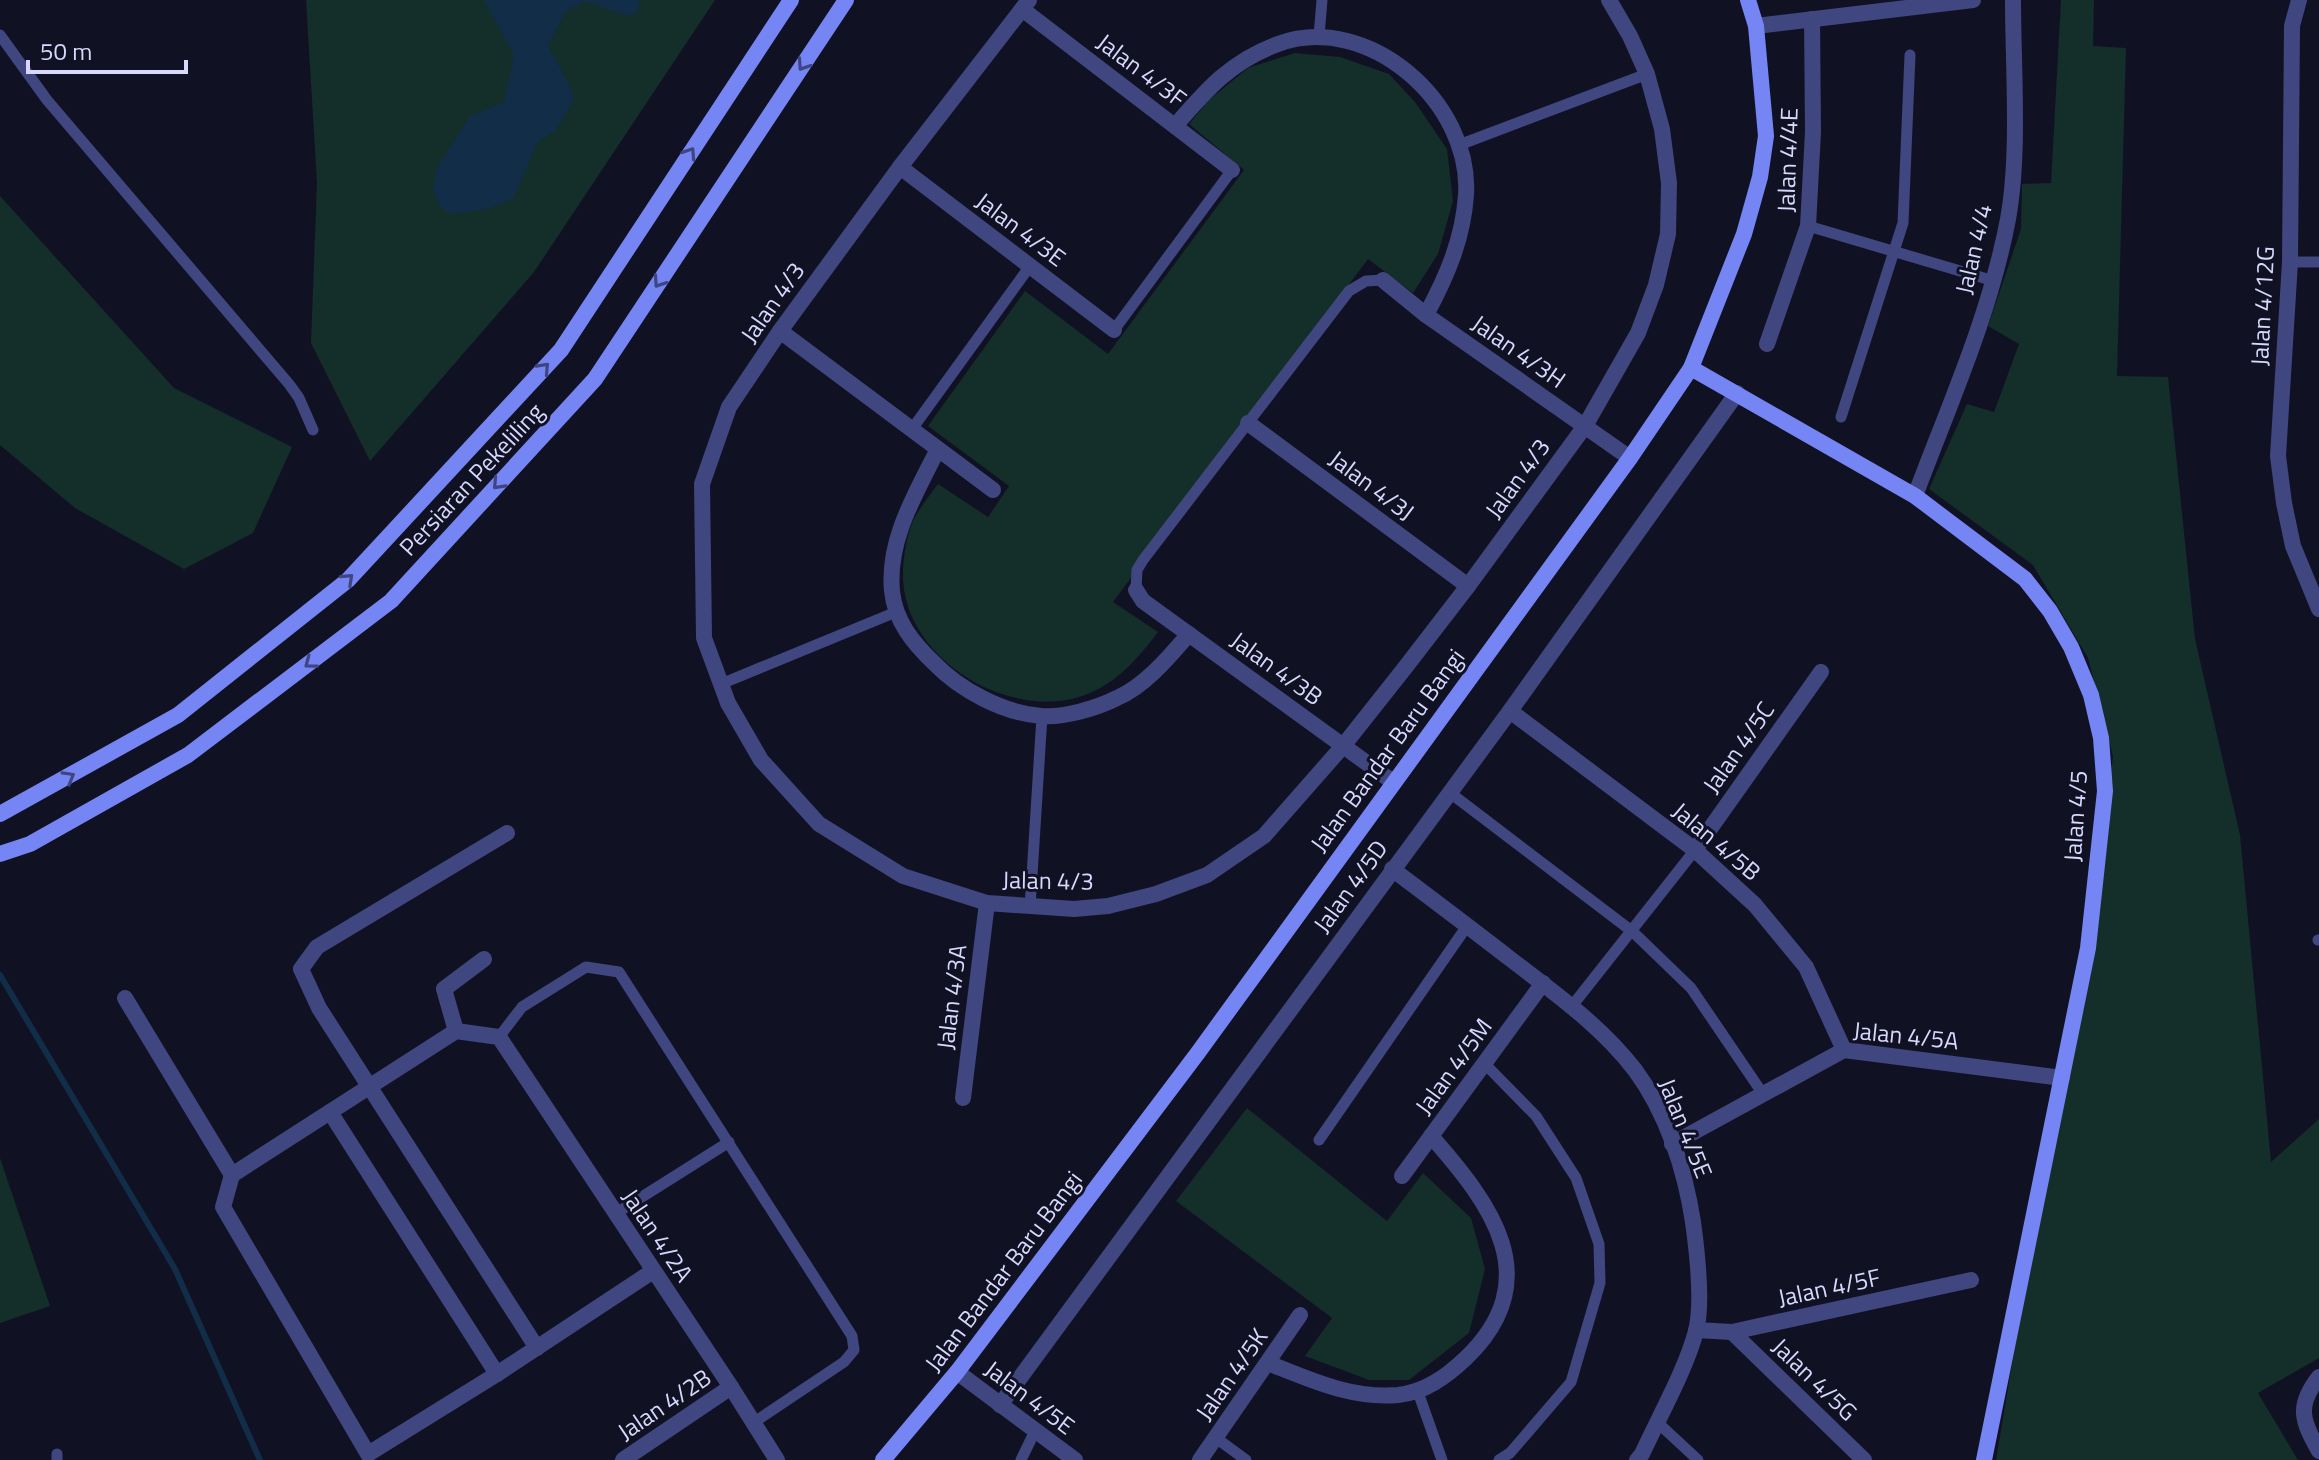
<svg xmlns="http://www.w3.org/2000/svg" width="2319" height="1460" font-family="'Titillium Web',sans-serif">
<style>
.green{fill:#142e29}
.water{fill:#122d47}
.lines{fill:none;stroke-linecap:round;stroke-linejoin:round}
.stream{stroke:#122d47;stroke-width:6}
.lane{stroke:#40467f;stroke-width:11}
.street{stroke:#40467f;stroke-width:16}
.secondary{stroke:#7685f4;stroke-width:16}
.oneway{stroke:#3e4582}
.labels{text-anchor:middle;dominant-baseline:central;stroke-width:6;stroke-linejoin:round;paint-order:stroke}
.street-label{font-size:24px;fill:#d7d8fc;stroke:#111124}
</style>
<rect width="100%" height="100%" fill="#111124"/>
<g class="green">
<polygon points="306,0 715,0 534,272 370,461 311,343 317,183"/>
<polygon points="2061,0 2094,0 2093,46 2126,48 2117,376 2168,377 2195,639 2240,835 2271,1162 2319,1119 2319,1358 2258,1393 2298,1460 1996,1460 2113,757 2088,658 2033,565 1929,489 1967,404 1994,412 2019,344 1988,326 2021,229 2022,184 2051,183"/>
<path d="M 1295,53 L 1340,57 L 1389,74 L 1415,102 L 1447,149 L 1453,201 L 1438,254 L 1413,293 L 1368,259 L 1113,602 L 1158,632 C 1139,657 1120,680 1090,693 C 1014,726 901,659 903,573 C 903,559 907,532 914,519 C 920,507 930,495 938,484 L 988,517 L 1009,486 L 928,426 L 1025,291 L 1108,354 L 1244,170 L 1189,124 L 1209,100 L 1248,68 Z"/>
<polygon points="0,196 174,388 292,447 253,533 184,569 75,508 0,445"/>
<polygon points="1247,1108 1387,1221 1423,1173 1471,1218 1485,1269 1469,1333 1409,1380 1369,1380 1305,1356 1332,1318 1176,1201"/>
<polygon points="0,1158 50,1306 0,1323"/>
</g>
<polygon class="water" points="484,0 640,0 637,12 628,16 585,1 566,11 548,46 572,90 574,100 555,131 538,141 513,199 488,209 450,214 440,207 433,190 436,169 470,116 504,102 514,56"/>
<g class="lines">
<polyline class="stream" points="0,975 175,1269 260,1460"/>
<g class="lane">
<polyline points="0,35 47,100 289,384 299,398 313,430"/>
<polyline points="1319,36 1322,0"/>
<polyline points="1459,145 1647,74"/>
<polyline points="1808,226 1994,281"/>
<polyline points="2290,262 2319,262"/>
<polyline points="1114,330 1232,170"/>
<polyline points="1841,417 1903,223 1910,55"/>
<polyline points="912,429 1030,266"/>
<polyline points="1136,590 1137,570 1143,560 1349,291 1366,281 1383,280"/>
<polyline points="721,684 896,612"/>
<polyline points="1449,792 1633,932 1691,988 1763,1094"/>
<polyline points="1030,907 1042,716"/>
<polyline points="2318,940 2319,940"/>
<polyline points="1572,1006 1695,850"/>
<polyline points="499,1037 522,1007 586,967 619,972 852,1336 854,1350 844,1362 753,1423"/>
<polyline points="1484,1063 1536,1116 1576,1178 1599,1244 1600,1283 1571,1382 1510,1453 1499,1460"/>
<polyline points="1319,1140 1467,926"/>
<polyline points="615,1214 729,1142"/>
<polyline points="1418,1392 1442,1460"/>
<polyline points="1657,1422 1698,1460"/>
<polyline points="1216,1438 1246,1460"/>
<polyline points="57,1460 57,1454"/>
<polyline points="1021,1460 1035,1431"/>
</g>
<g class="street">
<polyline points="1029,0 900,167 780,331 729,407 702,484 704,638 728,703 761,760 819,824 903,876 987,903 1074,909 1108,906 1156,894 1207,875 1264,836 1343,746 1404,669 1468,586 1585,426 1638,333 1656,285 1668,234 1669,183 1662,129 1647,74 1630,36 1609,0"/>
<polyline points="2299,0 2292,26 2290,262 2278,456 2284,503 2293,546 2319,609"/>
<polyline points="1022,9 1232,170"/>
<polyline points="1756,26 1973,0"/>
<path d="M 1175,126 C 1206,90 1231,61 1278,44 C 1368,11 1472,103 1466,195 C 1463,239 1447,276 1426,315"/>
<polyline points="900,167 1114,330"/>
<polyline points="1383,280 1426,315 1630,458"/>
<polyline points="780,331 993,490"/>
<polyline points="1767,344 1808,226 1813,132 1812,19"/>
<polyline points="1248,423 1468,586"/>
<path d="M 938,449 C 916,493 887,540 892,591 C 895,621 913,643 934,663 C 960,690 1003,713 1041,716 C 1064,718 1097,708 1117,698 C 1145,686 1170,656 1189,634"/>
<path d="M 1915,496 C 1949,405 1990,315 2008,219 C 2020,153 2013,68 2013,0"/>
<polyline points="1136,590 1143,601 1393,782"/>
<polyline points="1510,711 1695,850 1755,905 1806,967 1844,1050"/>
<polyline points="507,833 317,947 301,969 319,1008 537,1348"/>
<polyline points="1695,850 1821,672"/>
<path d="M 1392,869 C 1432,899 1473,930 1513,961 C 1556,994 1601,1026 1635,1070 C 1667,1113 1685,1170 1693,1222 C 1697,1251 1703,1303 1696,1331 C 1686,1369 1659,1417 1642,1454 L 1637,1460"/>
<polyline points="125,998 232,1175"/>
<polyline points="456,1031 444,989 484,959"/>
<polyline points="963,1098 987,903"/>
<polyline points="330,1112 497,1374"/>
<polyline points="1672,1144 1844,1050 2062,1078"/>
<polyline points="1402,1176 1543,983"/>
<polyline points="653,1271 497,1374 368,1454 223,1207 232,1175 456,1031 499,1037 731,1387 777,1460"/>
<polyline points="1696,1330 1732,1332 1971,1280"/>
<polyline points="1732,1332 1864,1460"/>
<path d="M 1268,1363 C 1311,1380 1351,1399 1398,1395 C 1425,1392 1446,1377 1466,1358 C 1548,1279 1491,1204 1431,1136"/>
<polyline points="957,1372 1075,1460"/>
<path d="M 2319,1377 C 2296,1406 2302,1421 2319,1451"/>
<polyline points="1000,1405 1510,711 1737,393"/>
<polyline points="623,1460 731,1387"/>
<polyline points="1200,1460 1300,1315"/>
</g>
<g class="secondary">
<polyline points="1691,368 1915,496 2025,579 2050,611 2071,647 2091,695 2101,738 2105,791 2088,948 1984,1460"/>
<polyline points="0,814 178,715 348,580 561,350 791,0"/>
<polyline points="0,854 30,844 188,755 391,601 595,379 846,0"/>
<polyline points="883,1460 957,1372 1197,1054 1630,458 1691,368 1744,234 1760,177 1766,136 1756,26 1748,0"/>
</g>
</g>
<defs><path id="oneway-chevron" d="M-2-3.5L2.5 0L-2 3.5" fill="none" stroke-width="1.6" stroke-linecap="round" stroke-linejoin="round" transform="scale(2)"/></defs>
<g class="oneway">
<use href="#oneway-chevron" transform="translate(803 65) rotate(124)"/>
<use href="#oneway-chevron" transform="translate(690 153) rotate(-57)"/>
<use href="#oneway-chevron" transform="translate(659 282) rotate(124)"/>
<use href="#oneway-chevron" transform="translate(544 368) rotate(-47)"/>
<use href="#oneway-chevron" transform="translate(498 484) rotate(133)"/>
<use href="#oneway-chevron" transform="translate(348 579) rotate(-43)"/>
<use href="#oneway-chevron" transform="translate(310 663) rotate(143)"/>
<use href="#oneway-chevron" transform="translate(69 777) rotate(-30)"/>
</g>
<g class="labels">
<g class="street-label">
<text transform="translate(1142 70) rotate(37)">Jalan 4/3F</text>
<text transform="translate(1787 160) rotate(-88)">Jalan 4/4E</text>
<text transform="translate(1021 229) rotate(37)">Jalan 4/3E</text>
<text transform="translate(1973 249) rotate(-77)">Jalan 4/4</text>
<text transform="translate(772 302) rotate(-55)">Jalan 4/3</text>
<text transform="translate(2262 306) rotate(-87)">Jalan 4/12G</text>
<text transform="translate(1519 351) rotate(35)">Jalan 4/3H</text>
<text transform="translate(1517 478) rotate(-54)">Jalan 4/3</text>
<text transform="translate(471 479) rotate(-47)">Persiaran Pekeliling</text>
<text transform="translate(1372 485) rotate(37)">Jalan 4/3J</text>
<text transform="translate(1277 668) rotate(36)">Jalan 4/3B</text>
<text transform="translate(1738 747) rotate(-55)">Jalan 4/5C</text>
<text transform="translate(1387 750) rotate(-54)">Jalan Bandar Baru Bangi</text>
<text transform="translate(2075 816) rotate(-86)">Jalan 4/5</text>
<text transform="translate(1717 841) rotate(40)">Jalan 4/5B</text>
<text transform="translate(1048 880) rotate(1)">Jalan 4/3</text>
<text transform="translate(1350 886) rotate(-54)">Jalan 4/5D</text>
<text transform="translate(951 997) rotate(-83)">Jalan 4/3A</text>
<text transform="translate(1906 1035) rotate(6)">Jalan 4/5A</text>
<text transform="translate(1453 1066) rotate(-54)">Jalan 4/5M</text>
<text transform="translate(1686 1128) rotate(68)">Jalan 4/5E</text>
<text transform="translate(658 1235) rotate(56)">Jalan 4/2A</text>
<text transform="translate(1003 1271) rotate(-53)">Jalan Bandar Baru Bangi</text>
<text transform="translate(1829 1287) rotate(-12)">Jalan 4/5F</text>
<text transform="translate(1231 1374) rotate(-55)">Jalan 4/5K</text>
<text transform="translate(1815 1379) rotate(44)">Jalan 4/5G</text>
<text transform="translate(1030 1397) rotate(37)">Jalan 4/5E</text>
<text transform="translate(664 1404) rotate(-34)">Jalan 4/2B</text>
</g>
</g>
<path d="M28 60v12h158v-12" fill="none" stroke="#d7d8fc" stroke-width="4"/>
<text x="40" y="60" font-size="24" fill="#d7d8fc" stroke="#111124" stroke-width="6" paint-order="stroke">50 m</text>
</svg>
